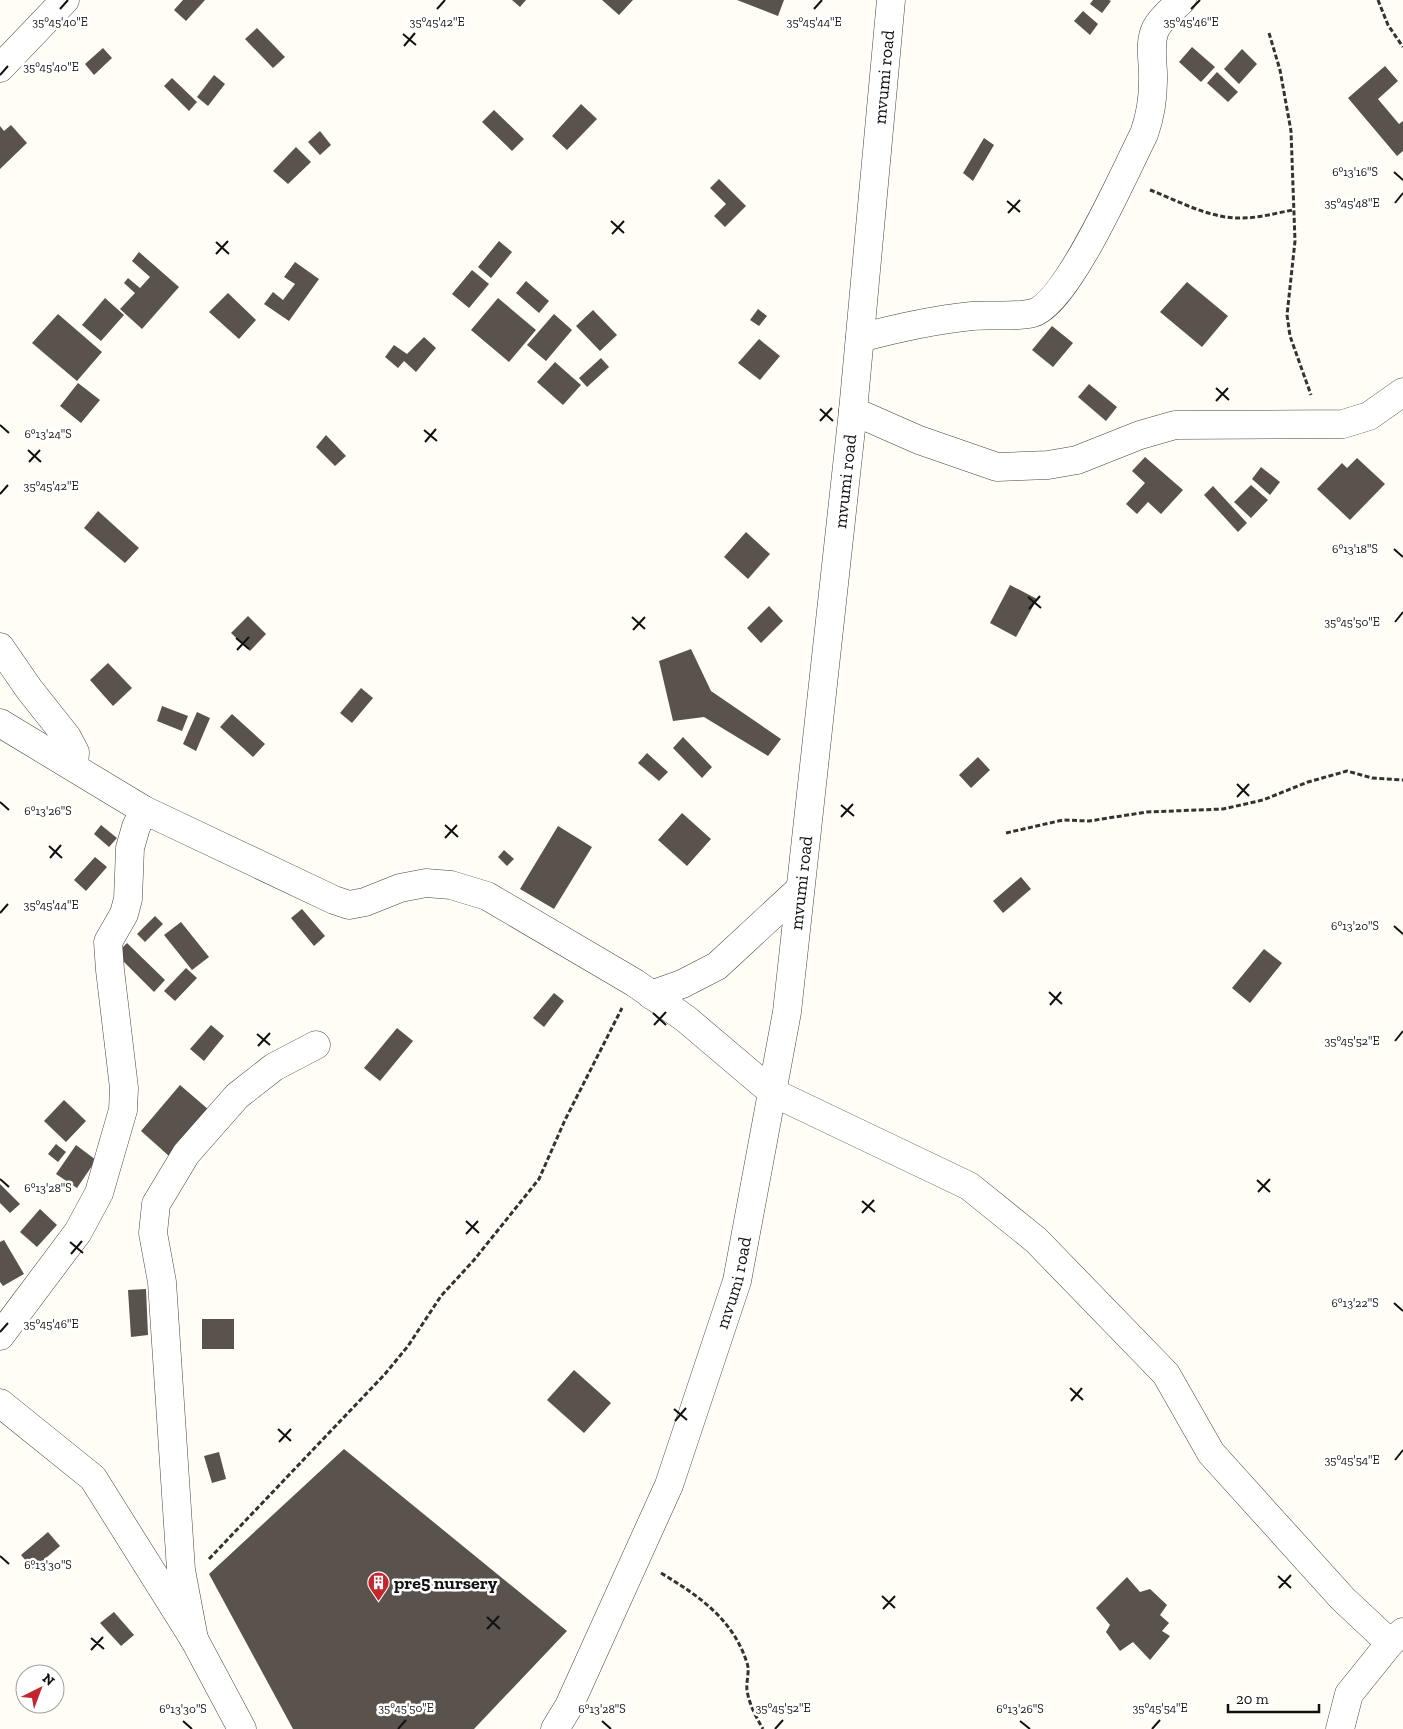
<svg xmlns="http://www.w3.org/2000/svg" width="1403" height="1729" font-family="'Zilla Slab',serif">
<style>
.building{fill:#5a524d}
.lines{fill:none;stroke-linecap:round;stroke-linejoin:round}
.minor-casing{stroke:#444;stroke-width:29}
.tertiary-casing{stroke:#444;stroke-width:29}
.path{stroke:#333;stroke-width:3;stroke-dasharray:5 2.5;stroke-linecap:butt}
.minor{stroke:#fff;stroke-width:28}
.tertiary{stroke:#fff;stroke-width:28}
.ticks{fill:none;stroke:#111;stroke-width:2}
.labels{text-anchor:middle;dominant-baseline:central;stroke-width:5;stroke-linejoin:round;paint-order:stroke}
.street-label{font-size:18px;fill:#111;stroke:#fff}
.poi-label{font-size:18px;font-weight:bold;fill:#111;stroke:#fff;text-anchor:start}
.ticks-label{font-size:12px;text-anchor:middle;fill:#111;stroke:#fff;stroke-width:5;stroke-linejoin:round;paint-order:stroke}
</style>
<rect width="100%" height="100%" fill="#fffdf5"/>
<g class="building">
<polygon points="183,0 205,0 186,21 174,10"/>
<polygon points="512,0 526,0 520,7"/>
<polygon points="602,0 633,0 619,15"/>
<polygon points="737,0 784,0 778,16"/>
<polygon points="1093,0 1109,0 1111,1 1102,13 1090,4"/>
<polygon points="1083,11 1098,24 1090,35 1074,21"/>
<polygon points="257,28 285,57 273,68 245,39"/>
<polygon points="1192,47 1215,67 1201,82 1179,62"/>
<polygon points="103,48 112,58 94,75 85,64"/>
<polygon points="1242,49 1257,64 1239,84 1224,69"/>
<polygon points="1385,66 1398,81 1378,99 1399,124 1403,121 1403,151 1397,156 1348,98"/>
<polygon points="1217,72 1238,92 1228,102 1207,83"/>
<polygon points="214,75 225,84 208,106 197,97"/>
<polygon points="172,78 197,102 189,111 164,86"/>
<polygon points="581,104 597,119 567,150 552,136"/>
<polygon points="494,110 524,139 512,151 482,122"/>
<polygon points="11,125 27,143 0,169 0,126 4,131"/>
<polygon points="320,131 331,145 320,155 308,142"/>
<polygon points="984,138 994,145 973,181 963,173"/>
<polygon points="296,147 311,162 288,184 273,171"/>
<polygon points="719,179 746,206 725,227 714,216 726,204 710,188"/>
<polygon points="499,241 512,252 491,278 478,267"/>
<polygon points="139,252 179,287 142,329 120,309 135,293 124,283 128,278 140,288 150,277 132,261"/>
<polygon points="295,262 319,279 289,321 264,304 273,292 283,300 295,284 284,277"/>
<polygon points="472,270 489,284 469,308 452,294"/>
<polygon points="526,281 549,301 539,313 516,293"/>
<polygon points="1187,282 1228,316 1202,347 1160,312"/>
<polygon points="228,293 256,320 239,339 209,312"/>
<polygon points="105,298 124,315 101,341 82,325"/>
<polygon points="498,298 536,330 509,362 471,330"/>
<polygon points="758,309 767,316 759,326 750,320"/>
<polygon points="593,310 617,335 600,351 576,326"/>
<polygon points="58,314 102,352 77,381 32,343"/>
<polygon points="554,314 572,330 546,361 527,345"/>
<polygon points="1052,326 1073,343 1053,367 1032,350"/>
<polygon points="424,337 436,348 416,372 404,361 398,368 385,357 394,345 407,354"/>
<polygon points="759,339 780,356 760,380 738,363"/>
<polygon points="601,358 609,367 587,387 579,378"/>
<polygon points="555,362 581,385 563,405 537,382"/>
<polygon points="78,383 100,400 81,423 60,406"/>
<polygon points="1089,384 1117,407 1106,421 1078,397"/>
<polygon points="326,435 346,456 335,466 316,447"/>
<polygon points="1145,457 1183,490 1161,514 1148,502 1137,514 1126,504 1145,483 1132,471"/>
<polygon points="1357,458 1385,484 1350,520 1317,489 1342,463 1347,468"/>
<polygon points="1261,467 1280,482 1270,495 1252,479"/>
<polygon points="1251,485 1268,500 1251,518 1234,502"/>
<polygon points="1213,486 1247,523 1238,532 1204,495"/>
<polygon points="98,511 139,548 125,563 84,528"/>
<polygon points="746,532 770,554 748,579 724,557"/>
<polygon points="1010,585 1037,599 1016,637 990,623"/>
<polygon points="769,606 783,621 761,643 747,628"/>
<polygon points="248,616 266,634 250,651 231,633"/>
<polygon points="691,649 711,691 781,739 768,756 704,717 673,721 659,661"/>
<polygon points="108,663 132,688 113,706 90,680"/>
<polygon points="361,688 373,698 352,723 340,713"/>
<polygon points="162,706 188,716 182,731 157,721"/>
<polygon points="197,712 210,718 196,751 183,744"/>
<polygon points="232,714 265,744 253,757 220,727"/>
<polygon points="683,737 712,767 702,778 673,748"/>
<polygon points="647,753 668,772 659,781 638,763"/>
<polygon points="978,757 990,770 971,788 959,775"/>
<polygon points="682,813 711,839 687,866 658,840"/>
<polygon points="101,825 117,838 109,847 94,834"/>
<polygon points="558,826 592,847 554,909 520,889"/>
<polygon points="504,850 514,859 507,866 498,857"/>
<polygon points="95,857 107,867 86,891 74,880"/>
<polygon points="1021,877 1031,889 1003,913 993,901"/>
<polygon points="302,909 325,936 314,946 291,918"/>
<polygon points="155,916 163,924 145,942 137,934"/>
<polygon points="181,922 209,957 192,970 164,935"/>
<polygon points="127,943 165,980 154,992 116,954"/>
<polygon points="1264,949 1282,963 1250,1003 1232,988"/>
<polygon points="186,968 197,978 175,1001 164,991"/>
<polygon points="554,993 564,1001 544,1027 533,1018"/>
<polygon points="211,1025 224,1036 204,1061 190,1049"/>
<polygon points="397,1028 413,1041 380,1081 364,1068"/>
<polygon points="180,1085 209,1110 169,1156 141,1131"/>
<polygon points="64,1100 86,1121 66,1142 44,1121"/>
<polygon points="56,1144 66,1152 58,1162 48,1154"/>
<polygon points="76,1145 96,1160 77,1188 56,1174"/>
<polygon points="0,1184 20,1204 10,1213 0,1203"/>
<polygon points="40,1209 57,1225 37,1247 20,1232"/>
<polygon points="4,1240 24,1274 3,1286 0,1282 0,1242"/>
<polygon points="146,1289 148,1335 131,1337 128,1290"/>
<rect x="202" y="1319" width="32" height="30"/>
<polygon points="574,1370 611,1403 584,1433 547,1400"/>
<polygon points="344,1449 567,1631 474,1729 293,1729 209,1574"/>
<polygon points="219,1452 226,1479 212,1483 204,1456"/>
<polygon points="48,1532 60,1546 33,1569 21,1555"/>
<polygon points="1127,1577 1140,1592 1150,1589 1167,1605 1160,1615 1169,1623 1162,1631 1170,1636 1150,1660 1133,1642 1120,1651 1106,1632 1110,1625 1096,1608"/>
<polygon points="114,1612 134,1635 121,1646 100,1623"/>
</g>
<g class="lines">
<defs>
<g id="minor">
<polyline points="0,68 65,0"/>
<path d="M 860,338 C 897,328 933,320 972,316 C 991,314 1014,318 1033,313 C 1068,303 1126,169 1144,134 C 1150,117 1153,100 1153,81 C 1154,65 1148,43 1156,28 C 1162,17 1173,9 1182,0"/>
<polyline points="853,411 919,440 997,467 1048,465 1077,460 1140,435 1175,425 1343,424 1369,416 1403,392"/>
<polyline points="0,647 29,689 67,737 75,752 74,767"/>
<polyline points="0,723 144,810 334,900 349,905 365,902 400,888 426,883 451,885 487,896 635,983 686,1019 772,1092 969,1186 1036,1240 1166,1374 1211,1453 1343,1599 1390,1643 1403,1632"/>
<polyline points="651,995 682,984 717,966 799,890"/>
<polyline points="0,1336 78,1232 99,1193 123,1110 124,1088 110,970 108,942 124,914 128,899 130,848 136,827 144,810"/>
<polyline points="0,1403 93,1478 194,1639 242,1729"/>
<polyline points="194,1639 181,1570 162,1282 153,1233 156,1204 186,1154 237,1096 274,1067 316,1045"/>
<polyline points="1340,1729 1349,1694 1390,1643"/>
</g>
<g id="tertiary">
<path id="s1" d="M 555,1729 L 569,1706 L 669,1485 L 737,1281 L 787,1012 L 853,411 L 891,0"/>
</g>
</defs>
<use href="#minor" class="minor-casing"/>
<use href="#tertiary" class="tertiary-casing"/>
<g class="path">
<polyline points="1378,0 1388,25 1403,47"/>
<polyline points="1269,33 1280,70 1291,131 1295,241 1287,315 1290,336 1311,395"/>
<path d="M 1150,190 C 1179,201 1210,219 1242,218 C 1259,218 1276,213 1293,210"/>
<polyline points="1006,833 1063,820 1089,821 1147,812 1223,809 1263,800 1308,782 1347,771 1372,778 1403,780"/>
<polyline points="209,1559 385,1374 408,1346 441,1296 474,1260 539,1179 565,1120 622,1008"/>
<path d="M 661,1573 C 699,1596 733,1619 747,1663 C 750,1671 746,1681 747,1690 C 749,1704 756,1717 763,1729"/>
</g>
<use href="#minor" class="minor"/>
<use href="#tertiary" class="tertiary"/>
</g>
<path class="ticks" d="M 60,9 L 68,0M 437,9 L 445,0M 814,9 L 822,0M 1191,9 L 1200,0M 403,34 L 416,45M 404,46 L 415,33M 0,75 L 8,66M 1394,172 L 1403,180M 1007,201 L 1020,212M 1395,203 L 1403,193M 1008,213 L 1020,200M 611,221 L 624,233M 612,234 L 624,221M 216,242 L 229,254M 216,254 L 228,241M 1216,388 L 1229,400M 1216,401 L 1228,388M 820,409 L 833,421M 820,421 L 832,408M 0,425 L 9,433M 424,430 L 437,441M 425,442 L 436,429M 28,450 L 41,462M 29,462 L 40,450M 0,494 L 8,485M 1394,549 L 1403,557M 1028,597 L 1041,608M 1029,609 L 1040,596M 632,617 L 645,629M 1395,622 L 1403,612M 633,630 L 645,617M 236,638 L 249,649M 237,650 L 249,637M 1237,784 L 1249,796M 1237,797 L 1249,784M 0,802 L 9,810M 841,805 L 854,816M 841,817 L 853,804M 445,825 L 458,837M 445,838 L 457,825M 49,846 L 62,858M 50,858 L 61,845M 0,913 L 8,904M 1394,926 L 1403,934M 1049,992 L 1062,1004M 1050,1005 L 1061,992M 653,1013 L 666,1025M 654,1025 L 666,1012M 257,1034 L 270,1045M 1395,1041 L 1403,1031M 258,1046 L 270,1033M 0,1179 L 9,1187M 1257,1180 L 1270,1192M 1258,1192 L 1270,1179M 862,1201 L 875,1212M 862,1213 L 874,1200M 466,1221 L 479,1233M 466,1234 L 478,1221M 70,1242 L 83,1253M 71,1254 L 82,1241M 1394,1303 L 1403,1311M 0,1332 L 8,1323M 1070,1388 L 1083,1400M 1071,1401 L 1082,1388M 674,1409 L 687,1420M 675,1421 L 686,1408M 278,1429 L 291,1441M 279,1442 L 291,1429M 1395,1460 L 1403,1450M 0,1556 L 9,1564M 1278,1576 L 1291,1588M 1279,1588 L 1291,1575M 882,1596 L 895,1608M 883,1609 L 895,1596M 487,1617 L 500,1629M 487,1629 L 499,1616M 91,1638 L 104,1649M 91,1650 L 103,1637M 183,1721 L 192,1729M 602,1721 L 611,1729M 1020,1721 L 1030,1729M 398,1729 L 406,1720M 775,1729 L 783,1720M 1152,1729 L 1160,1720"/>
<defs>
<symbol id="building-pin" viewBox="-11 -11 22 30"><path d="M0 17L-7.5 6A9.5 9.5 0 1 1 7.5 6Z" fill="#c4262e" stroke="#fff"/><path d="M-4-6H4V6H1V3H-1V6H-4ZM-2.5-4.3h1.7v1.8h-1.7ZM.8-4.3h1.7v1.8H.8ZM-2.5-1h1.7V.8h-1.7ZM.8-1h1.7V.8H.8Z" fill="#fff"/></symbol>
</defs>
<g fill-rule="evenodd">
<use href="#building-pin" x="366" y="1570" width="25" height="34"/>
</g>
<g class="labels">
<g class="street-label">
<text stroke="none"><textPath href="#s1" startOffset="1698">mvumi road</textPath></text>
<text stroke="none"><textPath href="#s1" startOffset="1292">mvumi road</textPath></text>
<text stroke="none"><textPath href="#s1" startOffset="888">mvumi road</textPath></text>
<text stroke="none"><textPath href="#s1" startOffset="482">mvumi road</textPath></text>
</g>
<g class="poi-label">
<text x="394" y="1583">pre5 nursery</text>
</g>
</g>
<g class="ticks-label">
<text x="60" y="26">35°45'40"E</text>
<text x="437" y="26">35°45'42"E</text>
<text x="814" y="26">35°45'44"E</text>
<text x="1191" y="26">35°45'46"E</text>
<text x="51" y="71">35°45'40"E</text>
<text x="1355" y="176">6°13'16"S</text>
<text x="1352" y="207">35°45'48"E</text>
<text x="48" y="438">6°13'24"S</text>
<text x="51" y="490">35°45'42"E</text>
<text x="1355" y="553">6°13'18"S</text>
<text x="1352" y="626">35°45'50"E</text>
<text x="48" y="815">6°13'26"S</text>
<text x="51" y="909">35°45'44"E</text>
<text x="1355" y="930">6°13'20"S</text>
<text x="1352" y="1045">35°45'52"E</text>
<text x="48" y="1192">6°13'28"S</text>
<text x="1355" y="1307">6°13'22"S</text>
<text x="51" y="1328">35°45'46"E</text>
<text x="1352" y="1464">35°45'54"E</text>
<text x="48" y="1569">6°13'30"S</text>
<text x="406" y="1712">35°45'50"E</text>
<text x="783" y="1712">35°45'52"E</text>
<text x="1160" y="1712">35°45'54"E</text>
<text x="183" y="1713">6°13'30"S</text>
<text x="602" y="1713">6°13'28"S</text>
<text x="1020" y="1713">6°13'26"S</text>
</g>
<g transform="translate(40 1689) rotate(42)"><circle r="24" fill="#ffffff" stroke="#a0a0a0"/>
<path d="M0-4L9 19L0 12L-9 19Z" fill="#c4262e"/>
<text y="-8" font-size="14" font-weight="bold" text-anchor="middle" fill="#111111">N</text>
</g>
<path d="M1228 1704v8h91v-8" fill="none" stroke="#111111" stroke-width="2.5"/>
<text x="1236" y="1704" font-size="15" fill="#111111" stroke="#ffffff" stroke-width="4" paint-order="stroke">20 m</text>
</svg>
